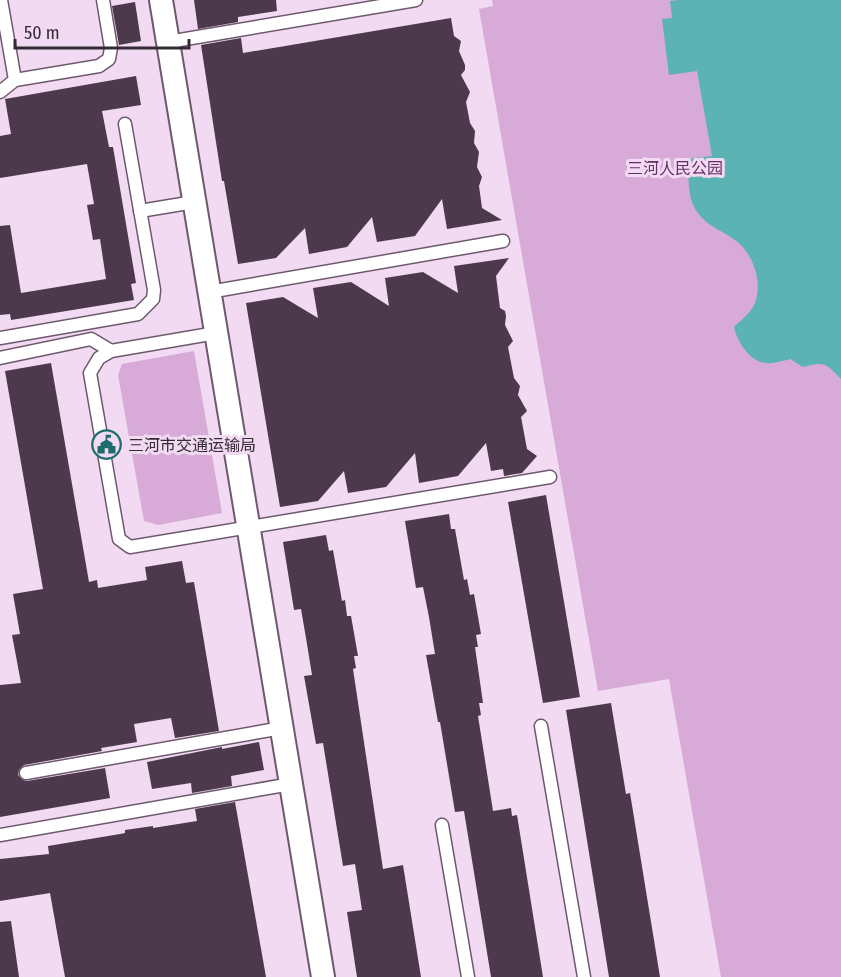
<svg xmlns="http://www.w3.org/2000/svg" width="841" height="977" font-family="'Fira Sans Condensed','Noto Sans SC',sans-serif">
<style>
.green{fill:#d7aad8}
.water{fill:#5bb3b3}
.building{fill:#4c394c}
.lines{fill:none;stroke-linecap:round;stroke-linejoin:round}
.lane-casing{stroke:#6d596e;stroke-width:15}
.street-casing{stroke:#6d596e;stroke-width:26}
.lane{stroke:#fff;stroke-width:12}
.street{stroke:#fff;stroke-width:22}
.labels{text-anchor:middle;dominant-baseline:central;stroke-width:6;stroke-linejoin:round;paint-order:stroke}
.park-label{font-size:16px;fill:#662e69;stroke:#f2daf2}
.poi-label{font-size:16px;fill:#342b34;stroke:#f2daf2;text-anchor:start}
</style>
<rect width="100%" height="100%" fill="#f2daf2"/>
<g class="green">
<polygon points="492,0 841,0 841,977 721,977 669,679 598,691 479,9 493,6"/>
<polygon points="194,351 222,513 158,525 144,521 118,375 122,364"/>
</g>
<path class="water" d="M 679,0 L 841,0 L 841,379 C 826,363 824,361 803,367 L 790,359 C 782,361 774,364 765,363 C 749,361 737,341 734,327 C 741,320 751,313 755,303 C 763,282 753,253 735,240 C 723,231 707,226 698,213 C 687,199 689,177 687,159 L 712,156 L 697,71 L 669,75 L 662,19 L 672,18 L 670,1 Z"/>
<g class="building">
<polygon points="194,0 276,0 277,11 238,17 238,22 198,29"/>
<polygon points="135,2 141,41 119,45 112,6"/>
<polygon points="451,18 454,36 461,41 459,51 465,65 465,70 461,75 470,92 466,102 470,123 475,131 474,143 479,152 477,167 482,177 479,186 482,208 502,220 447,229 442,199 415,236 377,242 372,217 347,247 309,254 305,228 276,258 238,264 224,181 222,181 201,45 241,38 243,53"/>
<polygon points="136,76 141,105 102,111 109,147 113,147 136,283 131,284 134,300 11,320 10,314 0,315 0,226 10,225 21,293 106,279 100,239 93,240 87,205 94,204 87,164 0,178 0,136 11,134 5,99"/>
<polygon points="509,258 496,276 500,308 505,311 506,316 505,325 513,341 508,347 514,378 520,386 518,395 527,411 521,417 527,449 537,456 522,473 504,476 503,469 491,471 486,443 458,476 419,483 415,453 386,487 348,493 344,471 318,501 280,507 246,303 283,297 318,318 313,288 351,282 389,306 385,278 423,272 458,293 454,266"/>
<polygon points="51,363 89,582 97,580 98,588 147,580 145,567 182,561 186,583 194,582 219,731 175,738 171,718 134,724 137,742 101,748 102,751 24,765 19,770 18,775 23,780 27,781 105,768 110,798 0,817 0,685 21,683 12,635 20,634 13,594 43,589 5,371"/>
<polygon points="546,495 580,697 543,703 508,502"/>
<polygon points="449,514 451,529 455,529 464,580 467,579 470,595 474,594 481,634 476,635 478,647 475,647 483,703 479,703 481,715 478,716 493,811 511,808 512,816 517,815 543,977 491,977 464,811 455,812 440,722 438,722 426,655 435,654 429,617 423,587 416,588 405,521"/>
<polygon points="326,535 329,551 333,550 342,601 345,600 347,616 351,616 358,656 354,656 356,668 353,669 383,869 403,865 421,977 357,977 347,912 362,910 355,864 343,866 323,743 316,744 304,676 312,675 306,638 301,609 294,610 283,542"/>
<polygon points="611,703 626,794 630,793 660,977 609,977 566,710"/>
<polygon points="259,742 264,770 231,776 232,786 192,793 191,783 152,789 147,762 222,747 222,749"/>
<polygon points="235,802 266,977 65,977 50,893 0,901 0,859 49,854 48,846 120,834 125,833 125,830 153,826 153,828 197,821 195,809"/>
<polygon points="11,921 19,977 0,977 0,922"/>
</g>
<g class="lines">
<defs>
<g id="lane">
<polyline points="1,0 15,80"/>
<polyline points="168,42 416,0"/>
<polyline points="0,92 15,80 99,66 109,59 111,48 103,0"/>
<polyline points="140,211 194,202"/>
<polyline points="209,292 503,241"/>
<polyline points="216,333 111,351 99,358 90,373 119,539 130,547 550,477"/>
<polyline points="0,338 138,314 153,299 154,290 125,124"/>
<polyline points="0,358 91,339 111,351"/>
<polyline points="541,726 584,977"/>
<polyline points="26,773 282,728"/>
<polyline points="442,825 468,977"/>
<polyline points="0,835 291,784"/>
</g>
<polyline id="street" points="161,0 323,977"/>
</defs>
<use href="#lane" class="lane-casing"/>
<use href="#street" class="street-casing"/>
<use href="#lane" class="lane"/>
<use href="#street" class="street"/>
</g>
<defs>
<symbol id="civic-ring" viewBox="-11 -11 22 22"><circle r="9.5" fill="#f2daf2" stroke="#1e6b6b" stroke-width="1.5"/><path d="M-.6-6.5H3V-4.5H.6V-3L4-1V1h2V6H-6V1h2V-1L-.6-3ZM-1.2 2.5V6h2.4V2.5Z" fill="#1e6b6b"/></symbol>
</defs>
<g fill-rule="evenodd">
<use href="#civic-ring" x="90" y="428" width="33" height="33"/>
</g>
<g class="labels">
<g class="park-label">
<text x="675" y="168">三河人民公园</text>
</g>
<g class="poi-label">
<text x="128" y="445">三河市交通运输局</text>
</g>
</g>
<path d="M15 39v9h174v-9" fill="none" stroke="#342b34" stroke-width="3"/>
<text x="24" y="39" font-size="18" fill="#342b34" stroke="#f2daf2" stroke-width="4.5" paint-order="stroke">50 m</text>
</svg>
